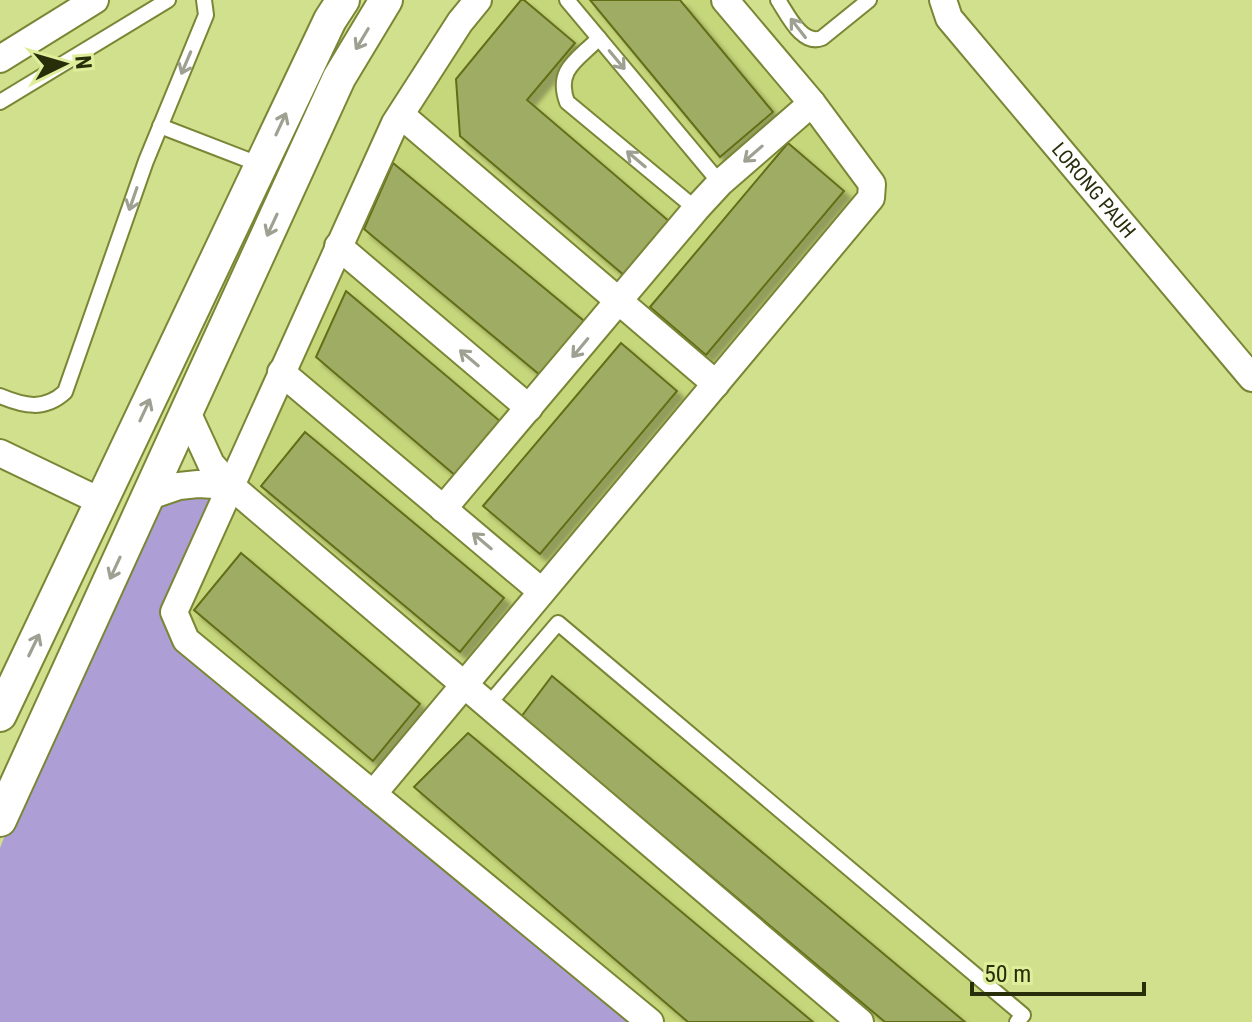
<svg xmlns="http://www.w3.org/2000/svg" width="1252" height="1022" font-family="'Roboto Condensed',sans-serif">
<style>
.built{fill:#c6d67b}
.green{fill:#ae9ed6}
.building{fill:#9fac64;stroke:#636e18;stroke-width:2;filter:url(#shadow)}
.lines{fill:none;stroke-linecap:round;stroke-linejoin:round}
.service-casing{stroke:#7a8635;stroke-width:18}
.minor-casing{stroke:#7a8635;stroke-width:30}
.tertiary-casing{stroke:#7a8635;stroke-width:36}
.service{stroke:#fff;stroke-width:14}
.minor{stroke:#fff;stroke-width:26}
.tertiary{stroke:#fff;stroke-width:32}
.oneway{stroke:#9ea091}
.labels{text-anchor:middle;dominant-baseline:central;stroke-width:6;stroke-linejoin:round;paint-order:stroke}
.street-label{font-size:20px;fill:#282d0a;stroke:#deee9a}
</style>
<defs>
<filter id="shadow"><feDropShadow dx="7" dy="7" stdDeviation="2" flood-color="#0004"/></filter>
</defs>
<rect width="100%" height="100%" fill="#d1e08d"/>
<polygon class="built" points="483,0 733,0 871,198 464,685 487,705 558,623 1023,1015 1017,1022 650,1022 177,625 395,123"/>
<polygon class="green" points="231,486 177,625 650,1022 0,1022 0,848 86,631 147,497"/>
<g class="building">
<polygon points="521,0 524,0 575,43 527,100 670,222 625,276 460,136 456,79"/>
<polygon points="590,0 680,0 773,112 720,157"/>
<polygon points="788,143 844,191 706,355 650,307"/>
<polygon points="393,163 584,321 540,375 364,229"/>
<polygon points="346,291 501,422 456,476 316,357"/>
<polygon points="621,343 677,391 540,554 483,506"/>
<polygon points="305,432 504,598 460,652 261,486"/>
<polygon points="241,553 420,704 373,761 194,610"/>
<polygon points="552,676 965,1022 885,1022 521,717"/>
<polygon points="468,733 813,1022 688,1022 414,787"/>
</g>
<g class="lines">
<defs>
<g id="service">
<polyline points="567,0 720,183"/>
<path d="M 778,0 C 788,15 802,46 822,38 L 869,0"/>
<path d="M 599,38 C 578,60 555,69 567,102 L 696,209"/>
<polyline points="0,102 168,0"/>
<polyline points="160,126 261,165"/>
<path d="M 0,396 C 24,406 44,411 65,392 L 146,161 L 206,15 L 204,0"/>
<polyline points="488,705 558,623 1023,1015 1017,1022"/>
</g>
<g id="minor">
<polyline points="478,0 460,22 395,123 174,612 186,640 650,1022"/>
<path id="s1" d="M 943,0 L 949,18 L 1252,378"/>
<polyline points="0,59 95,0"/>
<polyline points="401,115 716,384"/>
<polyline points="338,246 529,408"/>
<polyline points="281,372 541,591"/>
<polyline points="187,412 211,464 231,486 860,1022"/>
<polyline points="0,453 102,502"/>
<polyline points="147,497 179,486 198,484 231,486"/>
<polyline points="443,509 696,209 720,183 812,103"/>
<polyline points="373,794 871,198 872,184 812,103 725,0"/>
</g>
<g id="tertiary">
<polyline points="0,715 330,20 343,0"/>
<polyline points="0,820 339,78 386,0"/>
</g>
</defs>
<use href="#service" class="service-casing"/>
<use href="#minor" class="minor-casing"/>
<use href="#tertiary" class="tertiary-casing"/>
<use href="#service" class="service"/>
<use href="#minor" class="minor"/>
<use href="#tertiary" class="tertiary"/>
</g>
<defs><path id="oneway-shaft" d="M-6 0H5M1.5-3L5.5 0L1.5 3" fill="none" stroke-width="1.6" stroke-linecap="round" stroke-linejoin="round" transform="scale(2)"/></defs>
<g class="oneway">
<use href="#oneway-shaft" transform="translate(798 28) rotate(-128)"/>
<use href="#oneway-shaft" transform="translate(362 39) rotate(121)"/>
<use href="#oneway-shaft" transform="translate(617 60) rotate(50)"/>
<use href="#oneway-shaft" transform="translate(186 63) rotate(113)"/>
<use href="#oneway-shaft" transform="translate(281 124) rotate(-65)"/>
<use href="#oneway-shaft" transform="translate(753 154) rotate(139)"/>
<use href="#oneway-shaft" transform="translate(636 159) rotate(-140)"/>
<use href="#oneway-shaft" transform="translate(133 199) rotate(109)"/>
<use href="#oneway-shaft" transform="translate(272 225) rotate(115)"/>
<use href="#oneway-shaft" transform="translate(580 348) rotate(130)"/>
<use href="#oneway-shaft" transform="translate(469 358) rotate(-140)"/>
<use href="#oneway-shaft" transform="translate(145 410) rotate(-65)"/>
<use href="#oneway-shaft" transform="translate(482 541) rotate(-140)"/>
<use href="#oneway-shaft" transform="translate(115 568) rotate(115)"/>
<use href="#oneway-shaft" transform="translate(34 645) rotate(-64)"/>
</g>
<g class="labels">
<g class="street-label">
<text stroke="none"><textPath href="#s1" startOffset="244">LORONG PAUH</textPath></text>
</g>
</g>
<g transform="translate(64 64) rotate(85)" stroke="#deee9a" stroke-width="6" paint-order="stroke">
<path d="M0-6L14 30L0 20L-14 30Z" fill="#282d0a"/>
<text y="-12" font-size="22" font-weight="bold" text-anchor="middle" fill="#282d0a">N</text>
</g>
<path d="M972 982v12h172v-12" fill="none" stroke="#282d0a" stroke-width="4"/>
<text x="984" y="982" font-size="24" fill="#282d0a" stroke="#deee9a" stroke-width="6" paint-order="stroke">50 m</text>
</svg>
